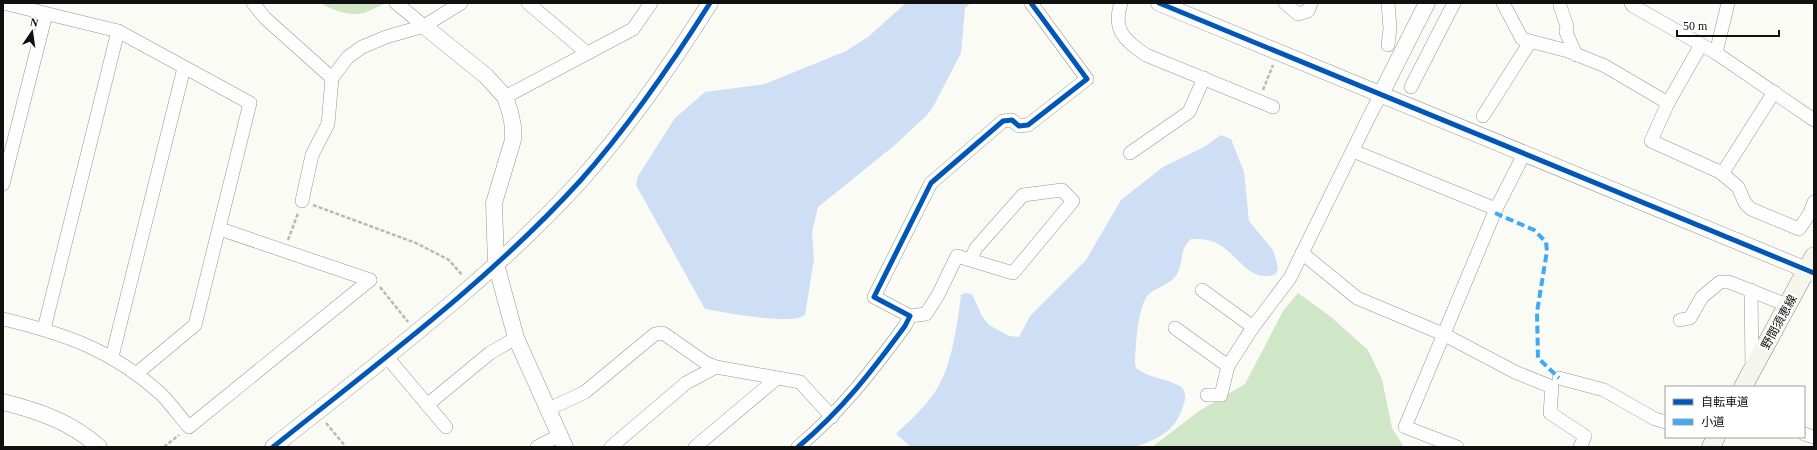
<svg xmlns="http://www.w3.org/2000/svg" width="1817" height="450" font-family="'Times New Roman','Noto Sans JP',serif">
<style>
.forest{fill:#cfe7c6}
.water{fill:#cedef4}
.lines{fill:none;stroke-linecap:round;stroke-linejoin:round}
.minor-casing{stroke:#969694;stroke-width:14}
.tertiary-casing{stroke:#969694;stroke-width:17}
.secondary-casing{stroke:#8c8c8a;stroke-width:19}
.path{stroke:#b9b9b8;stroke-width:2.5;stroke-dasharray:4 2;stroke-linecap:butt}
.minor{stroke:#fefefe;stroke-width:13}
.tertiary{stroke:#fefefe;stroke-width:16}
.secondary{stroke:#f4f5eb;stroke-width:18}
.quiet{stroke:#3fa9f5;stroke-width:4;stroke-dasharray:8 4;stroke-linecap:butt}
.cycleway-casing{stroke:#fff;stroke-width:8}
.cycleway{stroke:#0057b8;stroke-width:5}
.labels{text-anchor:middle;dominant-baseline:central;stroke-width:4;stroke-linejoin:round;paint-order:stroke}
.street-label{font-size:12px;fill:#101010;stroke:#fff}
</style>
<rect width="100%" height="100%" fill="#fbfbf6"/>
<g class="forest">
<path d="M 321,3 L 386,3 C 367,12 360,18 338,11 C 332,9 327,7 321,3 Z"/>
<polygon points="1298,293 1331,317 1368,350 1382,379 1392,428 1404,447 1152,447 1199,411 1245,384 1283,311"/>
</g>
<g class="water">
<path d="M 906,3 L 971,3 L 965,8 L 961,53 L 934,105 L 927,115 L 895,145 L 818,207 L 812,232 L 814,259 L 805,315 C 790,326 724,312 705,309 L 636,185 L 638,176 L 675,118 L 705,92 L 765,84 L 846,51 L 868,37 Z"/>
<path d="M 1221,135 L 1231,139 L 1244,172 L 1249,221 L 1273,250 L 1278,267 L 1276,274 C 1249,284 1239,255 1218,244 C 1210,239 1201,239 1191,239 C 1179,250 1184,259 1178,272 C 1173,284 1158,286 1149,294 C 1137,306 1136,346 1135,362 L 1136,368 C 1148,378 1165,378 1178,385 C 1184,387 1186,395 1185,400 C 1177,430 1162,438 1134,447 L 911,447 L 896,434 C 911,419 929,404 939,385 C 952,363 958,321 961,295 L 965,293 L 972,294 L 982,316 L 989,325 L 1009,336 L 1019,337 L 1030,316 L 1086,260 L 1121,200 L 1163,167 L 1204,147 Z"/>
</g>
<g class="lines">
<defs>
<g id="minor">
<polyline points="3,3 118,31 250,103 195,325 136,374"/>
<polyline points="253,3 265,18 332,78"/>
<polyline points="396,3 424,26"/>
<polyline points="528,3 587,53"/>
<path d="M 1121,3 C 1112,30 1125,41 1146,55 L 1273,107"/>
<polyline points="1285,3 1298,14 1308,11 1311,3"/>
<polyline points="1503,3 1522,39 1568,51 1605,66 1668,103"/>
<polyline points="1631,3 1633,6 1716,53 1814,120"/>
<polyline points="1560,6 1567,26 1566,32 1576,55"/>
<polyline points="1388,45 1390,28 1388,3"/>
<polyline points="1701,45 1668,103 1651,141 1720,172 1738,187 1745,203 1751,209 1799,229 1810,213 1814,202"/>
<polyline points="1716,53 1728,3"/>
<polyline points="1411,87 1454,3"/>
<polyline points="505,97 633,29 651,3"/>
<polyline points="1483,116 1530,42"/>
<polyline points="1353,151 1496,209"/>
<polyline points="1130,153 1189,112 1204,78"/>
<polyline points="1722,174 1774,92"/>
<polyline points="3,184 46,14"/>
<polyline points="302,201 312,155 328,124 332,78 348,57 362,47 386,37 424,26 461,3"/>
<polyline points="220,229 370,280"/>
<polyline points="1302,253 1357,298 1443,334 1515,372 1552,387 1550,413 1585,436 1580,447"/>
<polyline points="1202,290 1253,327"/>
<polyline points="1751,290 1752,370"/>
<polyline points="910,316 926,314 938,295 957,256 1013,273 1073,201 1062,190 1023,195 976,248 971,259"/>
<path d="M 3,319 C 66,334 112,350 161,394 C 171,404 180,417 189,427 L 370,280"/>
<polyline points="1680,320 1690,318 1702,297 1720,282 1729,282 1787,305"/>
<polyline points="1175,328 1228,366"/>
<polyline points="44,329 118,31"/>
<polyline points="112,357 184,68"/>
<polyline points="387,357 446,427"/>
<polyline points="1559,378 1604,390 1655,419 1666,422"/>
<polyline points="1207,395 1221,395 1228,366 1253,327 1290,278 1370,115 1381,94"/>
<polyline points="427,405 490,353 516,338"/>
<polyline points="549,409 585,392 655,334 663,333 706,363 716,367 800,382 832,417"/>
<polyline points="1804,434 1814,437"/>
<polyline points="537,447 560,435"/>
<polyline points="611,447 686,383 716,367"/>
<polyline points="695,447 776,379"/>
<path d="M 798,447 C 842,410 871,372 905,326 L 910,316 L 874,297 L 931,183 L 1003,121 L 1012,120 L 1019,126 L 1028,125 L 1087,79 L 1031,3"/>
<polyline points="1457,447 1405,427 1496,209 1524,154"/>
</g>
<g id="tertiary">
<polyline points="1159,3 1814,273"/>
<polyline points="424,26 486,76 505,97 510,112 513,126 513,140 494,203 496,264 516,338 565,447"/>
<polyline points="1381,94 1427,3"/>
<path d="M 3,402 C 39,411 71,422 99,447"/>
<path d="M 273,447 C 379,362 488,282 580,181 C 629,126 671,65 710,3"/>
</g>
<g id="secondary">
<polyline points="1743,387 1814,256"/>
<polyline points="1711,447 1716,437"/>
</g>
</defs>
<use href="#minor" class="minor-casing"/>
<use href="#tertiary" class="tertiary-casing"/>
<use href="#secondary" class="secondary-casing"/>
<g class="path">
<polyline points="1263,90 1273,65"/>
<polyline points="313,205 416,243 449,260 462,275"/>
<polyline points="288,240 298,213"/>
<polyline points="380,287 408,322"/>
<polyline points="326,423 346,447"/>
<polyline points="164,447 179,435"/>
</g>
<use href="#minor" class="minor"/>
<use href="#tertiary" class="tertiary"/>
<use href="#secondary" class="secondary"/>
<polyline class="quiet" points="1495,213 1534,230 1546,242 1547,251 1537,312 1538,358 1559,378"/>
<defs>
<g id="cycleway">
<polyline points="1159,3 1814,273"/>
<path d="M 273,447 C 379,362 488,282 580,181 C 629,126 671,65 710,3"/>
<path d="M 798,447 C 842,410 871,372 905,326 L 910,316 L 874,297 L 931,183 L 1003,121 L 1012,120 L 1019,126 L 1028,125 L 1087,79 L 1031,3"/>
</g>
</defs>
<use href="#cycleway" class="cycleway-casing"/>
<use href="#cycleway" class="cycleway"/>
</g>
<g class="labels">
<g class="street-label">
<text transform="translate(1779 322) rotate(-61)">野間須恵線</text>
</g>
</g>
<rect width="1817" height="450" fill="none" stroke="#101010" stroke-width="8"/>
<rect x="1665" y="386" width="140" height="52" fill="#ffffff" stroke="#9f9f9f"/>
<rect x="1673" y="399" width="20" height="6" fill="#0057b8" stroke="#9f9f9f"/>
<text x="1701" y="406" font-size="12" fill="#101010">自転車道</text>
<rect x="1673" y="419" width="20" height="6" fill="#3fa9f5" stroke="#9f9f9f"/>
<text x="1701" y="426" font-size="12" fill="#101010">小道</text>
<g transform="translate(32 32) rotate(13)" stroke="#ffffff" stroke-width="3" paint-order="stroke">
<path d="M0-3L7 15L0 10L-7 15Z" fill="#101010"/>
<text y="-6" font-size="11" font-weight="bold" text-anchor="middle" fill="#101010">N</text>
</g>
<path d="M1677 30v6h102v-6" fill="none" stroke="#101010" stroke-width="2"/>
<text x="1683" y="30" font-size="12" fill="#101010" stroke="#ffffff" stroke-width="3" paint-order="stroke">50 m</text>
</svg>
